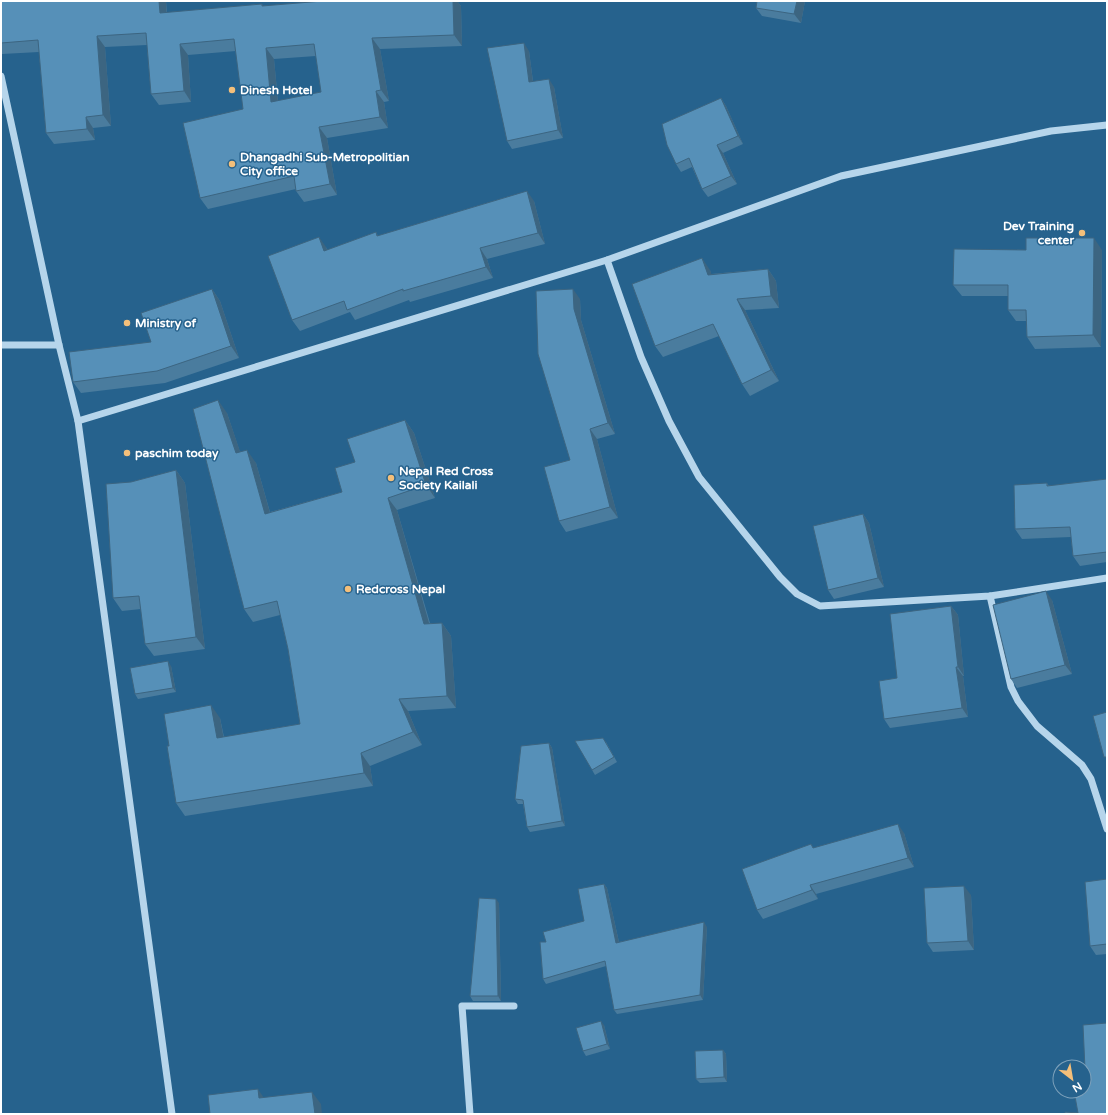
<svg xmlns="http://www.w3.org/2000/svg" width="1108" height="1115" font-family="'Varela Round',sans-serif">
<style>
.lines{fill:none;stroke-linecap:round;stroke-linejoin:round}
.minor{stroke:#b6d5eb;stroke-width:7}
.wall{fill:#4a7c9e;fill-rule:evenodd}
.shaded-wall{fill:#3c6581}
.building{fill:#5690b8;stroke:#3c6581;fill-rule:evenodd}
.poi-dot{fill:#f4bf7a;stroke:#26628d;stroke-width:1.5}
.labels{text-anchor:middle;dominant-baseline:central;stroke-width:3;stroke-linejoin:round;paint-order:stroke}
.poi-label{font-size:12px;font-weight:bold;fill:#fff;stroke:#26628d;text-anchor:start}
</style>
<rect width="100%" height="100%" fill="#26628d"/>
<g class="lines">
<g class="minor">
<polyline points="1,76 59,345 78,421 172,1114"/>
<polyline points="607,260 641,357 669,421 699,477 780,577 797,594 820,606 990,596 1107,578"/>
<polyline points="1,345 59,345"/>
<polyline points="78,421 607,260 841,176 1051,131 1107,125"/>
<polyline points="990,596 1011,687 1018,701 1037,726 1082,765 1091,779 1107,829"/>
<polyline points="470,1114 462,1006 514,1006"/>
</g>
</g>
<g class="wall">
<path d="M 1,1 L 166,1 L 167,13 L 262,4 L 263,6 L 323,1 L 457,1 L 461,6 L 462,46 L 380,49 L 389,101 L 384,102 L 388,128 L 327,138 L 337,195 L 304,202 L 296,191 L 296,189 L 208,209 L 200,198 L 243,109 L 236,51 L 188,55 L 191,102 L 159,105 L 151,94 L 147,45 L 105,47 L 111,126 L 93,128 L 95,140 L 54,144 L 46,133 L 39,52 L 2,54 L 1,53 ZM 316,56 L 321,92 L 278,101 L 274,59 Z"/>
<polygon points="757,1 805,1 801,23 762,16 756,8"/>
<polygon points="529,51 533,81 554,87 563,138 512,149 507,141"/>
<polygon points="721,98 726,106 743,144 723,153 737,184 708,197 702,189 692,167 681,172 676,164"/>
<polygon points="534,201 545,244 487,259 493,278 410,302 409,300 355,320 350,312 300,331 292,320 326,247 327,250 376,232 378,236"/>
<polygon points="1102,250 1101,347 1035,349 1027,337 1026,321 1016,321 1008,310 1008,296 962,296 953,285"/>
<polygon points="768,269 776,281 779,308 745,310 779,381 750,396 742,384 719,336 663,357 655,346 710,270 711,274"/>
<polygon points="212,289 220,301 239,358 165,383 81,393 73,382 151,342"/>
<polygon points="580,299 581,320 615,434 597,439 618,518 566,532 559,521 570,460"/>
<polygon points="227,413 240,452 256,463 270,512 342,492 355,462 405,420 414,433 435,498 397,510 430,623 442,623 451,636 456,708 408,711 422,745 370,766 373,786 185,816 176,803 169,746 220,718 224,737 300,724 288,649 280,615 253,622 244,609"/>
<polygon points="176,470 185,483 205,649 154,656 145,644 141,609 122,611 113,598 131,482"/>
<polygon points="1107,479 1107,562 1080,566 1073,556 1071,537 1022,539 1015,529 1047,483 1049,486"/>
<polygon points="863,514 869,523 884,587 834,599 828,590"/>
<polygon points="1052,600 1072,674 1017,688 1011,679"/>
<polygon points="951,606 958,615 964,676 963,676 968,717 890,728 884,719 897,678"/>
<polygon points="171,666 176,692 138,699 135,694"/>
<polygon points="606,742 617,762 595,775 592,770"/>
<polygon points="549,743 552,748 565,826 530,832 527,827 523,804 518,804 515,799"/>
<polygon points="904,833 914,867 816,894 818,899 763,919 757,910 814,848"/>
<polygon points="1107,879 1107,954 1096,955 1090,946"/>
<polygon points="604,884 607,888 619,942 707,927 703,1000 617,1014 614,1010 606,966 546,984 543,979 546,942 584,921"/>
<polygon points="971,895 974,950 933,952 927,943"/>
<polygon points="499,903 501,1001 473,1001 470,996"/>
<polygon points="604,1025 610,1049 586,1056 583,1051"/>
<polygon points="723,1050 726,1054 727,1082 700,1083 696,1079"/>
</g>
<g class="shaded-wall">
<polygon points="159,1 166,1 167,24 160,13"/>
<polygon points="453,1 457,1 461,6 462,46 454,35"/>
<polygon points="797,1 805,1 801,23 794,14"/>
<polygon points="97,36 105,47 111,126 103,115"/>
<polygon points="372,38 380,49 389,101 381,90"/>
<polygon points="524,43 529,51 534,90 529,82"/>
<polygon points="180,44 188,55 191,102 184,91"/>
<polygon points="266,48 274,59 279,113 271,102"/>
<polygon points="549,79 554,87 563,138 558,130"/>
<polygon points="376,91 384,102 388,128 380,117"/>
<polygon points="721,98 726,106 743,144 738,136"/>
<polygon points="86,117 93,128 95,140 87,129"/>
<polygon points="319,127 327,138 337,195 330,184"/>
<polygon points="717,145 723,153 737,184 731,176"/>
<polygon points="527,191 534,201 545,244 538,233"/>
<polygon points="319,237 326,247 331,261 324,251"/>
<polygon points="1094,238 1102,250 1101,347 1093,335"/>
<polygon points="480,248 487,259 493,278 486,267"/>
<polygon points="702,258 710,270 716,286 708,275"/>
<polygon points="768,269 776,281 779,308 771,296"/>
<polygon points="212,289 220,301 239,358 231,346"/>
<polygon points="573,289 580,299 581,320 615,434 608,423 574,309"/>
<polygon points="737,299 745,310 779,381 771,370"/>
<polygon points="218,400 227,413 245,466 236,453"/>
<polygon points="405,420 414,433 435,498 426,485"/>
<polygon points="590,429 597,439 618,518 610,507"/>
<polygon points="247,450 256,463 274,527 265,514"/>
<polygon points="176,470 185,483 205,649 196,637"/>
<polygon points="388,498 397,510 433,637 424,624"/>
<polygon points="863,514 869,523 884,587 878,578"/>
<polygon points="1046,591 1052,600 1072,674 1065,665"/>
<polygon points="951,606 958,615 964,676 958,667"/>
<polygon points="442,623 451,636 456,708 447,696"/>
<polygon points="168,661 171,666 176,692 173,688"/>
<polygon points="956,667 963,676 968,717 962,708"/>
<polygon points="399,699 408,711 422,745 413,732"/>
<polygon points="211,705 220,718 226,751 217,738"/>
<polygon points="549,743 552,748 565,826 562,821"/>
<polygon points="361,753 370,766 373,786 364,773"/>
<polygon points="898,824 904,833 914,867 908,858"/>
<polygon points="604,884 607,888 620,947 616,943"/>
<polygon points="810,885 816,894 818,899 812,890"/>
<polygon points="964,886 971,895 974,950 968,941"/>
<polygon points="496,899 499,903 501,1001 498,996"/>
<polygon points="704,922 707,927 703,1000 700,995"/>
<polygon points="601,1021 604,1025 610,1049 607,1044"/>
<polygon points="723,1050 726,1054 727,1082 724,1077"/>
<polygon points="258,1089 266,1101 259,1098"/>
<polygon points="312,1092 321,1104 322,1114 315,1114"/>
</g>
<g class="building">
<path d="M 1,1 L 159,1 L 160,13 L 262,4 L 262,6 L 323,1 L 453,1 L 454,35 L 372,38 L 381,90 L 376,91 L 380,117 L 319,127 L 330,184 L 296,191 L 294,176 L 200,198 L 183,123 L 243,109 L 234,39 L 180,44 L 184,91 L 151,94 L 146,33 L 97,36 L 103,115 L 86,117 L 87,129 L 46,133 L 38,40 L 1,43 ZM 314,44 L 321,92 L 271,102 L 266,48 Z"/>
<polygon points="757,1 797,1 794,14 756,8"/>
<polygon points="524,43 529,82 549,79 558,130 507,141 487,48"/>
<polygon points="721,98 738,136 717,145 731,176 702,189 689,158 676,164 667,145 662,124"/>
<polygon points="527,191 538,233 480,248 486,267 403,291 403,289 347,310 344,301 292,320 268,256 319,237 324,251 376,232 377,236"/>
<polygon points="1026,238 1094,238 1093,335 1027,337 1026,310 1008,310 1008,285 953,285 954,249 1026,250"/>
<polygon points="702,258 708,275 768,269 771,296 737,299 771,370 742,384 713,324 655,346 632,284"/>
<polygon points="212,289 231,346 157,371 73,382 69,352 151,342 141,313"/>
<polygon points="573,289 574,309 608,423 590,429 610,507 559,521 544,467 570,460 538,354 536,291"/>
<polygon points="218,400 236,453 247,450 265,514 342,492 335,468 355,462 347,439 405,420 426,485 388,498 424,624 442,623 447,696 399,699 413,732 361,753 364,773 176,803 167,746 169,746 164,714 211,705 217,738 300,724 288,649 277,601 244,609 193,409"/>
<polygon points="176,470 196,637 145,644 139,596 113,598 106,484 131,482"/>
<polygon points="1107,479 1107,552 1073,556 1070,527 1015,529 1014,485 1047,483 1047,486"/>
<polygon points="863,514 878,578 828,590 813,526"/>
<polygon points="1046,591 1065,665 1011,679 993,605"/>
<polygon points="951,606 958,667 956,667 962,708 884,719 879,681 897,678 890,614"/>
<polygon points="168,661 173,688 135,694 130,668"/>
<polygon points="1107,712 1107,757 1104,757 1093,716"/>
<polygon points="603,738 614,757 592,770 575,741"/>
<polygon points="549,743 562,821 527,827 523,800 515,799 521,746"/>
<polygon points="898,824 908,858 810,885 812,890 757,910 742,869 811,844 813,848"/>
<polygon points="1107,879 1107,944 1090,946 1085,882"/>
<polygon points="604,884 616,943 704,922 700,995 614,1010 605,961 543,979 540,942 546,942 543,932 584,921 578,889"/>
<polygon points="964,886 968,941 927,943 924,888"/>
<polygon points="479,898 496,899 498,996 470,996"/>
<polygon points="601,1021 607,1044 583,1051 576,1028"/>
<polygon points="1107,1023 1107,1114 1065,1114 1065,1112 1078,1113 1074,1091 1084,1091 1084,1069 1085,1069 1083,1025"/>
<polygon points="723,1050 724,1077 696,1079 695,1051"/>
<polygon points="258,1089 259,1098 312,1092 315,1114 210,1114 208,1095"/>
</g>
<g class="poi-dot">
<circle cx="232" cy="90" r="4"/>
<circle cx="232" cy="164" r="4"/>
<circle cx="1082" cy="233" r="4"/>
<circle cx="127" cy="323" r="4"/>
<circle cx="127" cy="453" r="4"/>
<circle cx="391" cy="478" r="4"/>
<circle cx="348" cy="589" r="4"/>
</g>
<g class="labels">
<g class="poi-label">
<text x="240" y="90">Dinesh Hotel</text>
<text x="240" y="157">Dhangadhi Sub-Metropolitian<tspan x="240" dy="14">City office</tspan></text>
<text x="1074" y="226" text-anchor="end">Dev Training<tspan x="1074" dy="14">center</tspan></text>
<text x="135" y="323">Ministry of</text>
<text x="135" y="453">paschim today</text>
<text x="399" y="471">Nepal Red Cross<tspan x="399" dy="14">Society Kailali</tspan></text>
<text x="356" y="589">Redcross Nepal</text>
</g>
</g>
<rect width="1108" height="1115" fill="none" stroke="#ffffff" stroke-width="4"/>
<g transform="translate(1072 1079) rotate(149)"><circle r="19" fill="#26628d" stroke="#7da1bb"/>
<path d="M0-3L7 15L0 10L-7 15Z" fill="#f4bf7a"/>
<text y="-6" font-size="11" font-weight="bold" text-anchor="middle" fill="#ffffff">N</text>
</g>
</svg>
